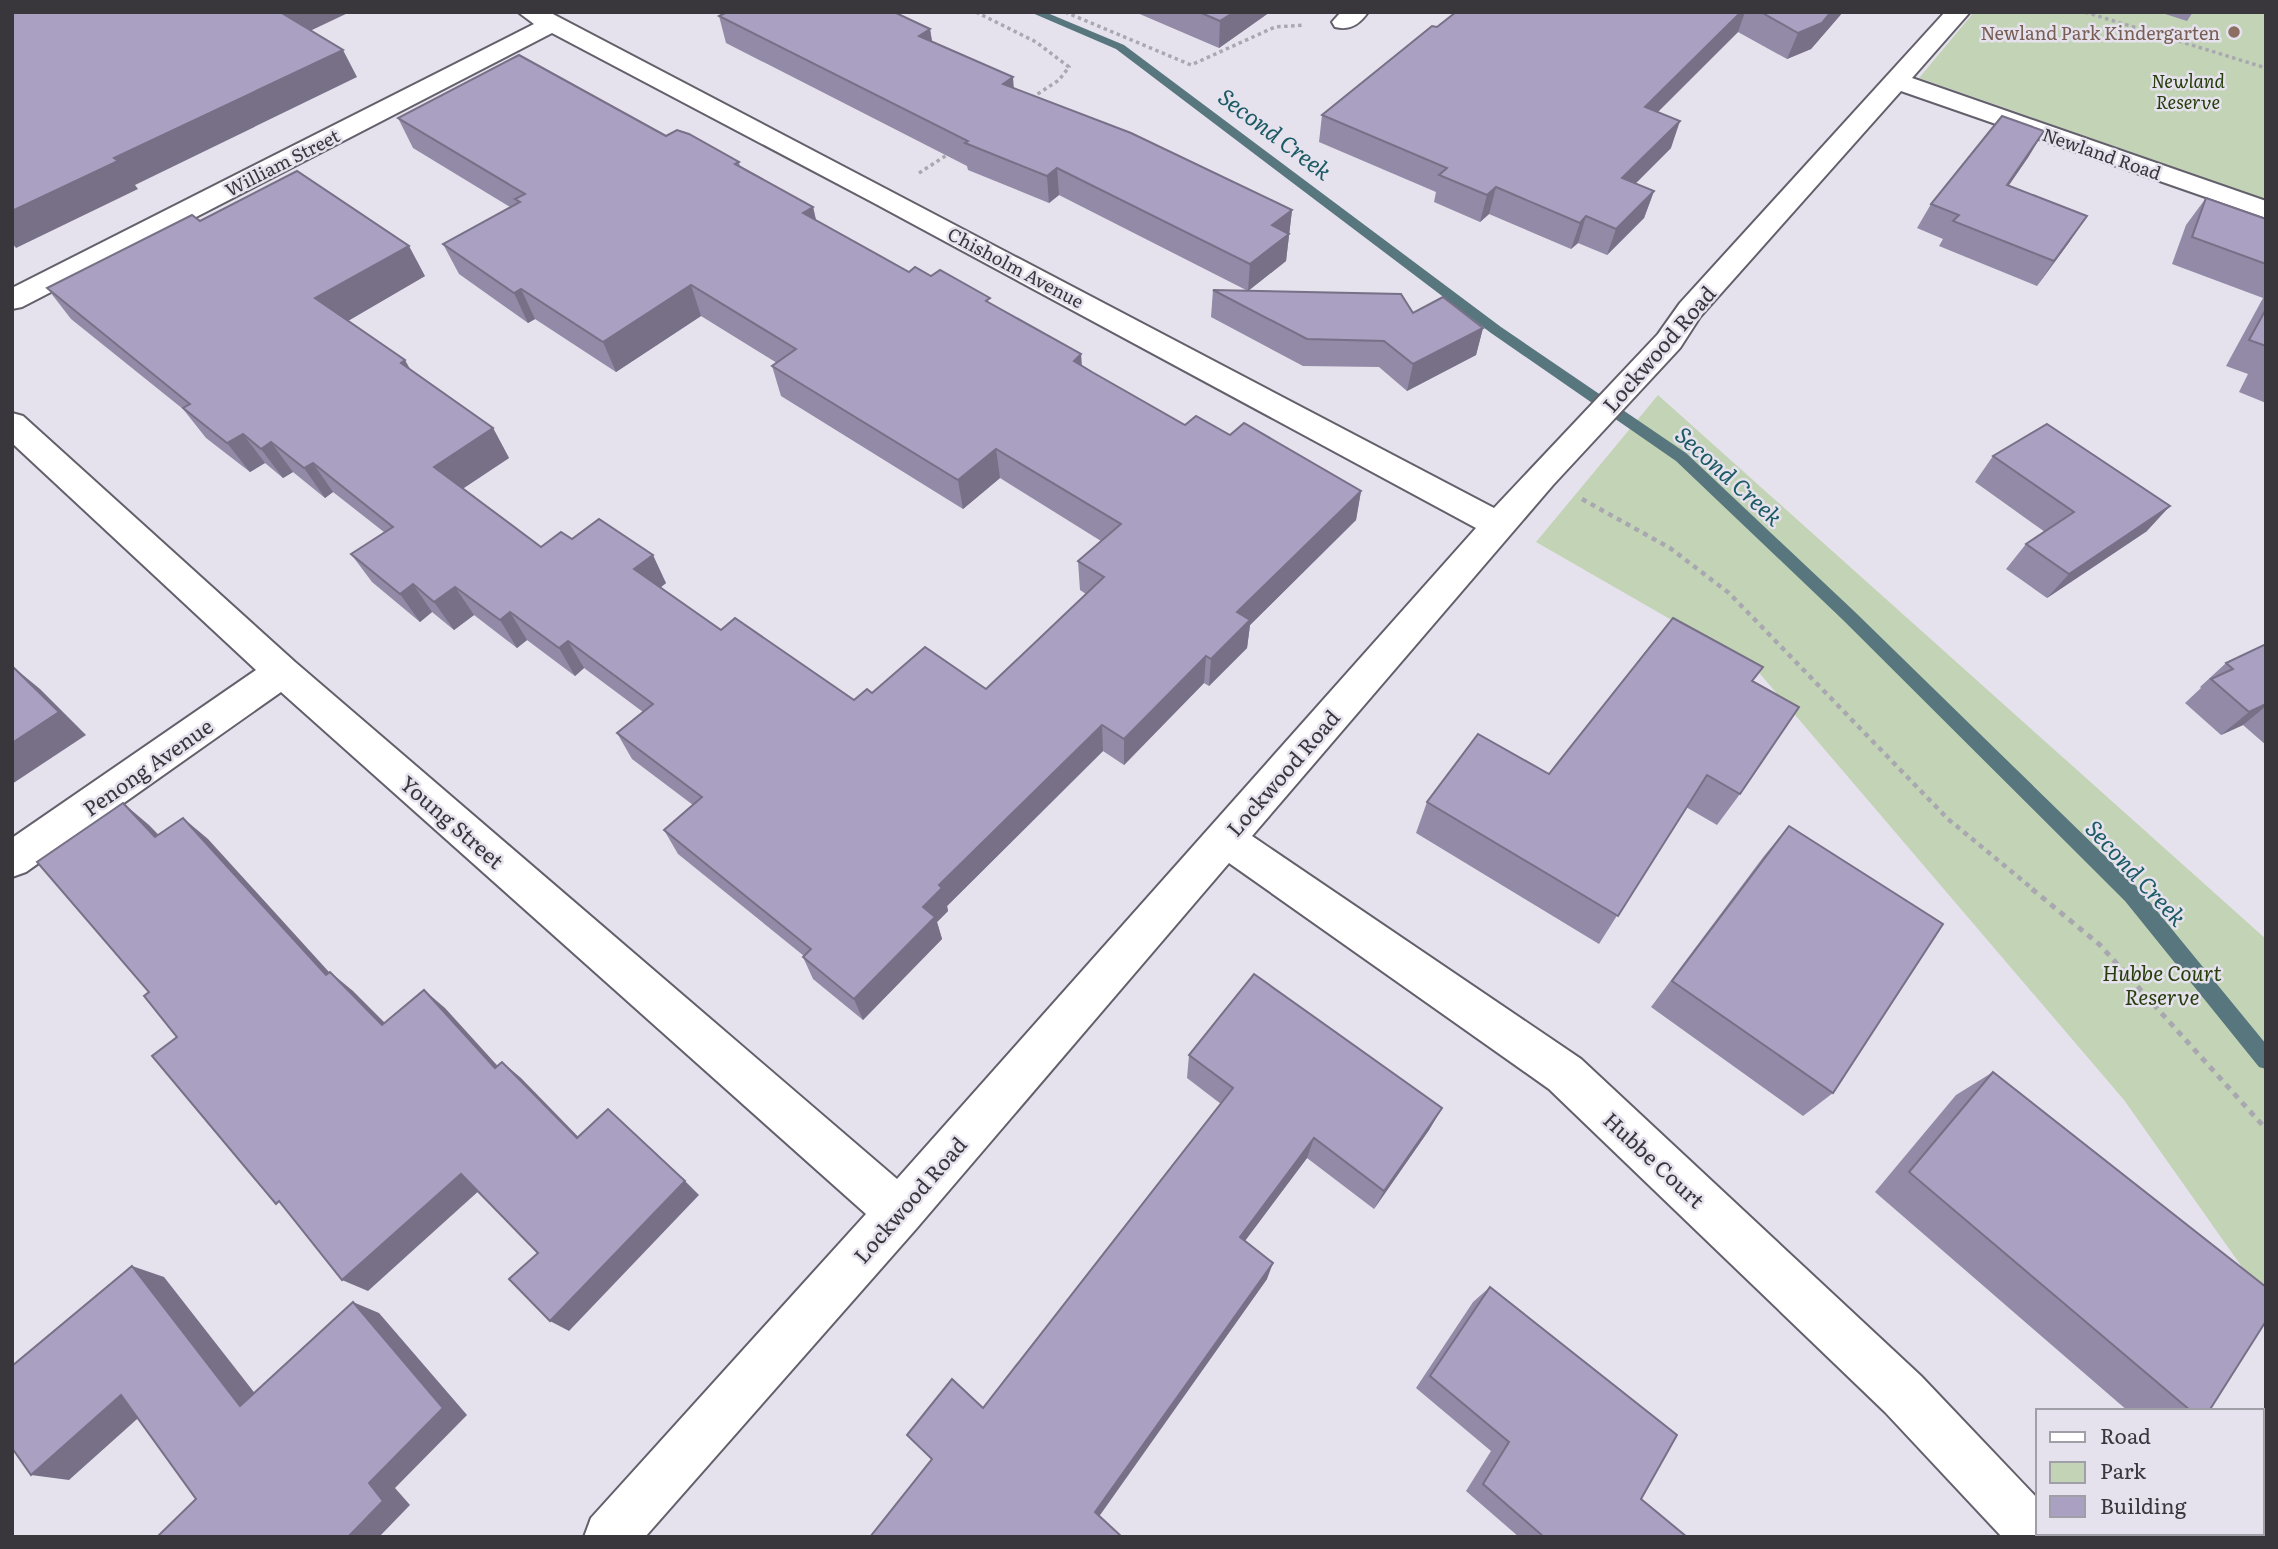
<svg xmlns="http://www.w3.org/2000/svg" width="2278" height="1549" font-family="Literata,serif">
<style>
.green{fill:#c3d4b6}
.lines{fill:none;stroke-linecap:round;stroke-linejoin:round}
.stream{fill:#58767e;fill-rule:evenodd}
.minor-casing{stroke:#63606b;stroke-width:4}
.path-far2{stroke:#a9a7b0;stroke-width:3.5;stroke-dasharray:3.5 3.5;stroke-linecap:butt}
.path-far1{stroke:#a9a7b0;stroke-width:4.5;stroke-dasharray:5 5;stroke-linecap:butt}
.path{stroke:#a9a7b0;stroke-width:5;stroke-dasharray:6 6;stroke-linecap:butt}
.minor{fill:#fff;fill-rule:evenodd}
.wall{fill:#928aa6}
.shaded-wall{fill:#777087}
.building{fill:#aaa0c1;stroke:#777087;stroke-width:2}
.education-dot{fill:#8d6e63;stroke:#e5e2ee;stroke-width:2.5}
.labels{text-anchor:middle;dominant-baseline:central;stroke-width:5;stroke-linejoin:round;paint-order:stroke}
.far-education-label{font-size:18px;fill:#785e54;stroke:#e5e2ee;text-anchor:end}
.far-park-label{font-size:18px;font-style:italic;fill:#273e0c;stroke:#e5e2ee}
.far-street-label{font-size:18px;fill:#39373c;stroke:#e5e2ee}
.street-label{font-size:21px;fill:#39373c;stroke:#e5e2ee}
.park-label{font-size:21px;font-style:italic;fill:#273e0c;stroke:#e5e2ee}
.water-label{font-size:23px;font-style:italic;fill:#1c5a64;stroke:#e5e2ee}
</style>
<rect width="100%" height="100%" fill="#e5e2ee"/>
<g class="green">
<polygon points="1974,12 2266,12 2266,199 1919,78"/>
<polygon points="1658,395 2266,939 2266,1301 2124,1100 1755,668 1536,542"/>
</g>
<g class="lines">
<polygon class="stream" points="1030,12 1045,12 1124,45 1501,327 1686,453 1855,612 2139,889 2266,1044 2266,1069 2259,1067 2125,901 1843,620 1676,461 1491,333 1116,49"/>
<defs>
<g id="minor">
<polygon points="518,12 549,12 1494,508 1658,334 1680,303 1945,12 1970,12 1912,78 2266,201 2266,218 1901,91 1700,317 1680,348 1553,485 1252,836 1581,1059 1921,1376 2038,1499 2038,1533 2063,1533 2064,1537 2002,1537 1885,1412 1549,1089 1229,863 916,1229 645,1537 584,1537 591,1518 866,1214 281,692 26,872 12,877 12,838 256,670 12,443 12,413 23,416 295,662 897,1179 1476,528 874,203 552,33 22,307 12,309 12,288 534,24"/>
<path d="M 1341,12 L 1368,12 C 1360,24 1350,31 1335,27 L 1332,22 Z"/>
</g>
</defs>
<use href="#minor" class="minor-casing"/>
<g class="path-far2">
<polyline points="976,12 1036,42 1069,67 1059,80 1030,99"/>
<polyline points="1065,12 1191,65 1275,27 1304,25"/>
<polyline points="2085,12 2266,68"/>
<polyline points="919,173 950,153"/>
</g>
<polyline class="path-far1" points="1582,499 1670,548 1729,593 1948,819 2034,890"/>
<polyline class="path" points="2032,889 2100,945 2266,1129"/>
<use href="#minor" class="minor"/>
</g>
<g class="wall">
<polygon points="1135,12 1270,12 1219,48"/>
<polygon points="1456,12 1843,12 1811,49 1787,59 1738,32 1657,112 1671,148 1635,184 1654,191 1644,218 1607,255 1578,243 1571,249 1489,214 1480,222 1434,202 1436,192 1319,142 1322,115"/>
<polygon points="2159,12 2193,12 2187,21"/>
<polygon points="719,16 930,29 932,41 1014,88 1292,210 1286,261 1248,291 1059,195 1049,203 968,170 967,166 726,43"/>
<polygon points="398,118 666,136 739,162 740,167 813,207 816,221 909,272 931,276 991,304 1081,354 1082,366 1185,425 1230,435 1361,491 1356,520 1250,625 1247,648 1209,686 1204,683 1124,765 1103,751 947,906 948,911 937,922 942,939 863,1020 813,979 803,957 804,956 678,854 664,830 693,805 632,759 617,733 643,712 584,668 575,676 527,640 517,648 474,615 454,630 432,612 420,622 372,582 351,554 384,532 333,492 325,498 293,472 283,478 265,463 250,472 206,438 183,409 71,319 47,288 200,221 425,276 348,321 411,370 493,428 509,458 463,488 541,547 572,539 666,583 660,588 721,630 854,700 872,693 986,689 1086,594 1080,590 1078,561 1101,541 1000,478 963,509 781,396 772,366 777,363 701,316 616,372 535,319 528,323 459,274 443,244 510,207 413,148"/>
<polygon points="2029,156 2008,186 2070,241 2037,286 1939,246 1943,239 1917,228 1931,204"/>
<polygon points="2206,198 2266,219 2266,403 2239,392 2248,374 2226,366 2263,298 2172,264 2186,225"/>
<polygon points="1213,290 1413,313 1483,328 1476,355 1407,391 1379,367 1303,366 1211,317"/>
<polygon points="1993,456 2147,531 2047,598 2006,569 2026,544 2045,532 1975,482"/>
<polygon points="2266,644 2266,745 2243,725 2221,735 2185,703 2201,688 2200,687 2226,663"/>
<polygon points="1753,682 1740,794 1717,825 1686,807 1599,944 1416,833 1427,802 1549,774"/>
<polygon points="1789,826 1833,1093 1803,1116 1651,1007 1764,856"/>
<polygon points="1189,1055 1442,1108 1429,1130 1374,1209 1307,1158 1245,1241 1267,1279 1099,1515 983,1408 1221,1104 1187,1078"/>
<polygon points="1993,1072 2209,1411 2128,1411 1875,1192 1956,1095"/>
<polygon points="1490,1287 1641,1499 1687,1537 1519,1537 1466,1491 1491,1451 1416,1388 1473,1302"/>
</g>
<g class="shaded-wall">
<polygon points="278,12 350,12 293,39"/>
<polygon points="1234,12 1270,12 1219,48 1220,21"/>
<polygon points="1741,12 1745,12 1738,32 1636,134 1645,107"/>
<polygon points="1831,12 1843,12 1811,49 1787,59 1798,33"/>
<polygon points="930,29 934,55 919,36"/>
<polygon points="343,50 357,77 135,185 138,189 16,248 12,243 12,211 114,158"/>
<polygon points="1013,77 1015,104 1003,84"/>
<polygon points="1680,121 1671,148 1614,205 1622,178"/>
<polygon points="2044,131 2029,156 1992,210 2007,185"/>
<polygon points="1057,168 1059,195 1049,203 1047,176"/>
<polygon points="1496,187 1489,214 1480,222 1487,195"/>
<polygon points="1654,191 1644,218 1607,255 1616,229"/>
<polygon points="813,207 820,237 803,213"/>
<polygon points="1292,210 1286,261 1248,291 1250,264 1272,225"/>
<polygon points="1586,216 1578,243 1571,249 1580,223"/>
<polygon points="2087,216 2070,241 2037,286 2054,261"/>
<polygon points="409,246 425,276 334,329 315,298"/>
<polygon points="691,285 701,316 616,372 603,342"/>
<polygon points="521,289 535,319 528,323 514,293"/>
<polygon points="1483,328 1476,355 1407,391 1413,364"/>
<polygon points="1081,354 1082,384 1074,361"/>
<polygon points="405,360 422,390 401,363"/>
<polygon points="493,428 509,458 452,496 434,467"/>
<polygon points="243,434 265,463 250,472 227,443"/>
<polygon points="271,442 293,472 283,478 261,449"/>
<polygon points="996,449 1000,478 963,509 958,480"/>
<polygon points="313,463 333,492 325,498 304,468"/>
<polygon points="1361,491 1356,520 1250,625 1247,648 1209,686 1211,659 1237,612"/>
<polygon points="2170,506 2147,531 2047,598 2069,574"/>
<polygon points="653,555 666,583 647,598 634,569"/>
<polygon points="413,584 432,612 420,622 400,594"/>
<polygon points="455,587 474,615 454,630 434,602"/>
<polygon points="510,612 527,640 517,648 500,620"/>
<polygon points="568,641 584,668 575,676 559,648"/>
<polygon points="1206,656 1204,683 1124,765 1124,739"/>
<polygon points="12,666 40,689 86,735 12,784"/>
<polygon points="2266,704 2266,706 2243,725 2221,735 2249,712"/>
<polygon points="1102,725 1103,751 947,906 948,911 937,922 942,939 863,1020 854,999 939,885"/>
<polygon points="123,803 149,825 181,858 155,837"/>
<polygon points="183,818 208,839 349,994 326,975"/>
<polygon points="330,972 353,991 404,1042 382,1025"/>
<polygon points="424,990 445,1008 514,1084 495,1068"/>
<polygon points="502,1062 521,1078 594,1153 577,1138"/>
<polygon points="1442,1108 1429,1130 1374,1209 1384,1191"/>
<polygon points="1314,1138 1307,1158 1235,1254 1240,1237"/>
<polygon points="461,1174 482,1188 368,1291 342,1280"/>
<polygon points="685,1181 699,1195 569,1331 550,1321"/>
<polygon points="1273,1263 1267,1279 1098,1518 1095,1512"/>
<polygon points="132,1266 164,1277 271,1414 240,1406"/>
<polygon points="353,1302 379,1313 467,1415 395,1488 410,1505 379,1537 348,1537 369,1483"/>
<polygon points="121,1395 155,1403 69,1480 31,1475"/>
</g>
<g class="building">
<polygon points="12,12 280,12 343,50 114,158 118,161 12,211"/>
<polygon points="727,12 894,12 930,29 919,36 1013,77 1003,84 1131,133 1292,210 1272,225 1289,234 1250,264 1057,168 1047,176 965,143 968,141 719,16"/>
<polygon points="1199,12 1234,12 1220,21"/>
<polygon points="1456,12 1741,12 1645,107 1680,121 1622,178 1654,191 1616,229 1586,216 1580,223 1496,187 1487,195 1439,175 1447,168 1322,115 1432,26 1437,27"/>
<polygon points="1761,12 1831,12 1822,23 1798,33"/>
<polygon points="519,55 666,136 677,130 689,134 739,162 735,164 813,207 803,213 909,272 915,267 931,276 940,270 990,298 986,301 1081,354 1074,361 1092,372 1185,425 1196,416 1230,435 1244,423 1361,491 1237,612 1250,620 1211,659 1206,656 1124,739 1102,725 939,885 942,888 923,907 935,917 854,999 803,957 811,949 664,830 702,797 617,733 653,704 568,641 559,648 510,612 500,620 455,587 434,602 413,584 400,594 351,554 393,527 313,463 304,468 271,442 261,449 243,434 227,443 183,408 190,404 47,288 192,215 200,221 297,171 409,246 315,298 405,360 401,363 493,428 434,467 541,547 561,532 572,539 599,519 653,555 634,569 721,630 735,618 854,700 867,689 872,693 925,647 986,689 1104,577 1078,561 1121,524 996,449 958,480 772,366 796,349 691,285 603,342 521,289 514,293 443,244 520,202 515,199 525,194 398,118"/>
<polygon points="2002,116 2044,131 2007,185 2087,216 2054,261 1953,221 1959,215 1931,204"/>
<polygon points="2206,198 2266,219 2266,264 2192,237"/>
<polygon points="1213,290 1401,294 1413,313 1443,297 1483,328 1413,364 1384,341 1307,339"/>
<polygon points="2266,309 2266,346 2249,340"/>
<polygon points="2047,424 2170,506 2069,574 2026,544 2074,512 1993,456"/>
<polygon points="1673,618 1763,667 1752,681 1799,707 1740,794 1707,775 1618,916 1427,802 1478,734 1549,774"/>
<polygon points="2266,644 2266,704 2249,712 2211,679 2233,669 2226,663"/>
<polygon points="12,666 59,712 12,743"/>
<polygon points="123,803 155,837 183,818 326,975 330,972 382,1025 424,990 495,1068 502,1062 577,1138 608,1109 685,1181 550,1321 509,1279 538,1253 461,1174 342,1280 279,1201 276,1204 152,1056 177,1037 144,996 149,992 37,862"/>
<polygon points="1789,826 1943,924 1833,1093 1672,981"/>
<polygon points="1254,974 1442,1108 1384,1191 1314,1138 1240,1237 1273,1263 1095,1512 1122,1537 870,1537 932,1459 907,1435 952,1379 983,1408 1233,1088 1189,1055"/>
<polygon points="1993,1072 2266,1287 2266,1321 2209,1411 2191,1411 1909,1172"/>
<polygon points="132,1266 240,1406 353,1302 443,1408 369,1483 383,1501 348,1537 157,1537 196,1499 121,1395 31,1475 12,1448 12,1366"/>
<polygon points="1490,1287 1677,1435 1641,1499 1687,1537 1544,1537 1483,1484 1509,1442 1430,1376"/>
</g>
<circle class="education-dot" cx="2234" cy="32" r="7"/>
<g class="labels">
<g class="far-education-label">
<text x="2220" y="32">Newland Park Kindergarten</text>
</g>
<g class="far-park-label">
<text x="2188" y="80">Newland<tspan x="2188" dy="21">Reserve</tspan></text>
</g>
<g class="far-street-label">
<text transform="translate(2102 153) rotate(19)">Newland Road</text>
<text transform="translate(282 162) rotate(-27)">William Street</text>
<text transform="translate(1016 267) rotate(28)">Chisholm Avenue</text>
</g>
<g class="street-label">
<text transform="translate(1658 348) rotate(-49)">Lockwood Road</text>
<text transform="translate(147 766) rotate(-35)">Penong Avenue</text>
<text transform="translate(1282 772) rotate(-49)">Lockwood Road</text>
<text transform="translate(453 821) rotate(41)">Young Street</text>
<text transform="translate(1655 1159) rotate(43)">Hubbe Court</text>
<text transform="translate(909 1199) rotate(-49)">Lockwood Road</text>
</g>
<g class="park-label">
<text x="2162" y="971">Hubbe Court<tspan x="2162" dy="24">Reserve</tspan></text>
</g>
<g class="water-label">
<text transform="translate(1276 133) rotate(37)">Second Creek</text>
<text transform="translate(1730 475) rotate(42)">Second Creek</text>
<text transform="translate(2137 872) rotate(47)">Second Creek</text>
</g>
</g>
<rect width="2278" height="1549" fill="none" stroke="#39373c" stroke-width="28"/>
<rect x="2036" y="1409" width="228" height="126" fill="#e5e2ee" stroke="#a09ea7" stroke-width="2"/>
<rect x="2050" y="1432" width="35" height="10" fill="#ffffff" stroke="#a09ea7" stroke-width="2"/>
<text x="2100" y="1444" font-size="21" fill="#39373c">Road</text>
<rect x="2050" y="1462" width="35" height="21" fill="#c3d4b6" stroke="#a09ea7" stroke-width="2"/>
<text x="2100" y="1479" font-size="21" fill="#39373c">Park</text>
<rect x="2050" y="1496" width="35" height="21" fill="#aaa0c1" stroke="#a09ea7" stroke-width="2"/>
<text x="2100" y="1514" font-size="21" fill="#39373c">Building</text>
</svg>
